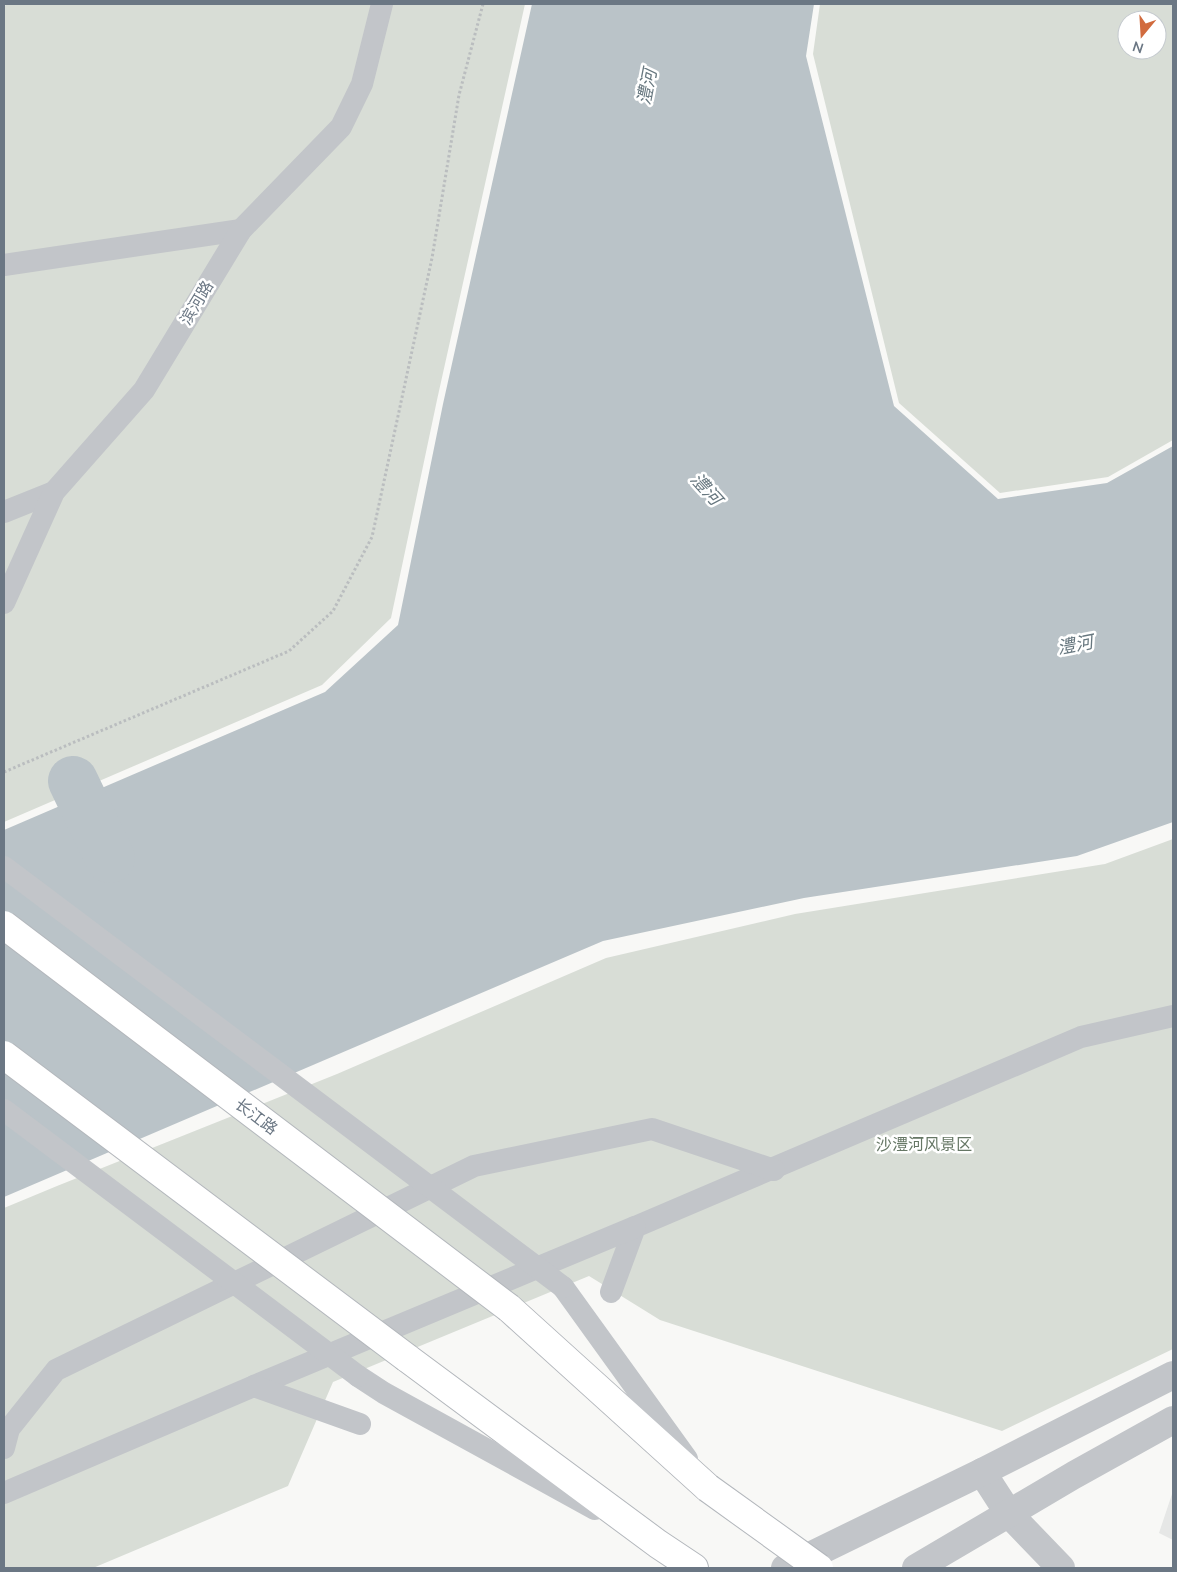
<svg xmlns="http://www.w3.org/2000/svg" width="1177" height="1572" font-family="'Nunito Sans','Noto Sans SC',sans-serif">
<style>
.built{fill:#e6e7e6}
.green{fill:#d8ddd6;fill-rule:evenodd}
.water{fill:#bac3c8}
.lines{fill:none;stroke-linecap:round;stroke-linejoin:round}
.river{stroke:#bac3c8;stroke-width:50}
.secondary-casing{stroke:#b3b7bc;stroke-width:30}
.path{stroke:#babdbf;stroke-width:3;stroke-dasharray:2.5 2.5;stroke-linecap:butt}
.minor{stroke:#c2c5c9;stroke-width:22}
.tertiary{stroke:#c2c5c9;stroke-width:28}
.secondary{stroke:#fff;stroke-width:28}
.secondary-bridge-casing{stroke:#b3b7bc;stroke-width:30;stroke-linecap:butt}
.minor-bridge{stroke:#c2c5c9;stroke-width:22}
.secondary-bridge{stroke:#fff;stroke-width:28}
.labels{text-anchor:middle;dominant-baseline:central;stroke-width:5;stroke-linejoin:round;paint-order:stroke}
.street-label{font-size:16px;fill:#6b7784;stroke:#fff}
.park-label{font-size:16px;fill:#667765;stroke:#fff}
.water-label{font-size:18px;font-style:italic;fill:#67777f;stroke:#fff}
</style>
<rect width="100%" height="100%" fill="#f8f8f6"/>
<polygon class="built" points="1173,1491 1173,1540 1159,1533"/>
<g class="green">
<polygon points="6,4 525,4 437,400 391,618 322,685 4,822 4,8"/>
<path d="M 820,4 L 1173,4 L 1173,440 L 1108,477 L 1000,493 L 899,403 L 813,54 ZM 1127,20 L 1157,20 L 1157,50 L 1127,50 Z"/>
<polygon points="1173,839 1173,1349 1002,1431 660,1320 589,1276 333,1382 288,1486 93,1568 4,1568 4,1208 57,1186 337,1074 606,958 795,914 1105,864"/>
</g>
<polygon class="water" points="532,4 814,4 806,56 894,406 998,499 1107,483 1173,446 1173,822 1077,856 804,898 603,941 4,1197 4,830 325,692 398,625 443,404"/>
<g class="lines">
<polyline class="river" points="73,781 110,858"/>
<defs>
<g id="secondary">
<polyline points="509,1308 708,1488"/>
<polyline points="407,1358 658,1544 694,1568"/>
</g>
</defs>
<use href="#secondary" class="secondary-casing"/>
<polyline class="path" points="4,772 289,651 333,611 372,537 432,258 459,95 483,4"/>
<g class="minor">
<polyline points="4,265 241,230"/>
<polyline points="4,512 54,492"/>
<polyline points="4,603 54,492 144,390 241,230 341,127 362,84 382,4"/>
<polyline points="563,1287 687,1459"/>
<polyline points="611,1292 635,1227 1081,1037 1173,1016"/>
<polyline points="358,1376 384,1393 595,1509"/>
<polyline points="254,1386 635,1227"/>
<polyline points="4,1448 9,1429 56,1370 474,1166 652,1129 774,1170"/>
<polyline points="4,1493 254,1386 360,1424"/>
</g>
<g class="tertiary">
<polyline points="982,1472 1009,1514 1061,1568"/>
<polyline points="785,1568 982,1472 1173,1375"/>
<polyline points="916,1568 1074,1475 1173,1420"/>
</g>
<use href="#secondary" class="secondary"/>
<defs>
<g id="secondary-bridge">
<polyline points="4,925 509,1308"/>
<polyline points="4,1055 407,1358"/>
<polyline points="708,1488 819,1568"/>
</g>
</defs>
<use href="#secondary-bridge" class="secondary-bridge-casing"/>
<g class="minor-bridge">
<polyline points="4,867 563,1287"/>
<polyline points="4,1110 358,1376"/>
</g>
<use href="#secondary-bridge" class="secondary-bridge"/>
</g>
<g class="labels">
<g class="street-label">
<text transform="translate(197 303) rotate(-59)">滨河路</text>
<text transform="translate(256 1117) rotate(37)">长江路</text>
</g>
<g class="park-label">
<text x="924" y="1145">沙澧河风景区</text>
</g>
<g class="water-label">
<text transform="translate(647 87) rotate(-79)">澧河</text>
<text transform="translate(706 489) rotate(48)">澧河</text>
<text transform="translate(1075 645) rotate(-11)">澧河</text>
</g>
</g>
<rect width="1177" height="1572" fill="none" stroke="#6b7784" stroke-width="10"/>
<g transform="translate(1142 35) rotate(198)"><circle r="24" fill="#ffffff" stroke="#c4c9ce"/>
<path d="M0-4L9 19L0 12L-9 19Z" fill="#d16b3e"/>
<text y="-8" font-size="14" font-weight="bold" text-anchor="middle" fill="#6b7784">N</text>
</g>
</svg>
